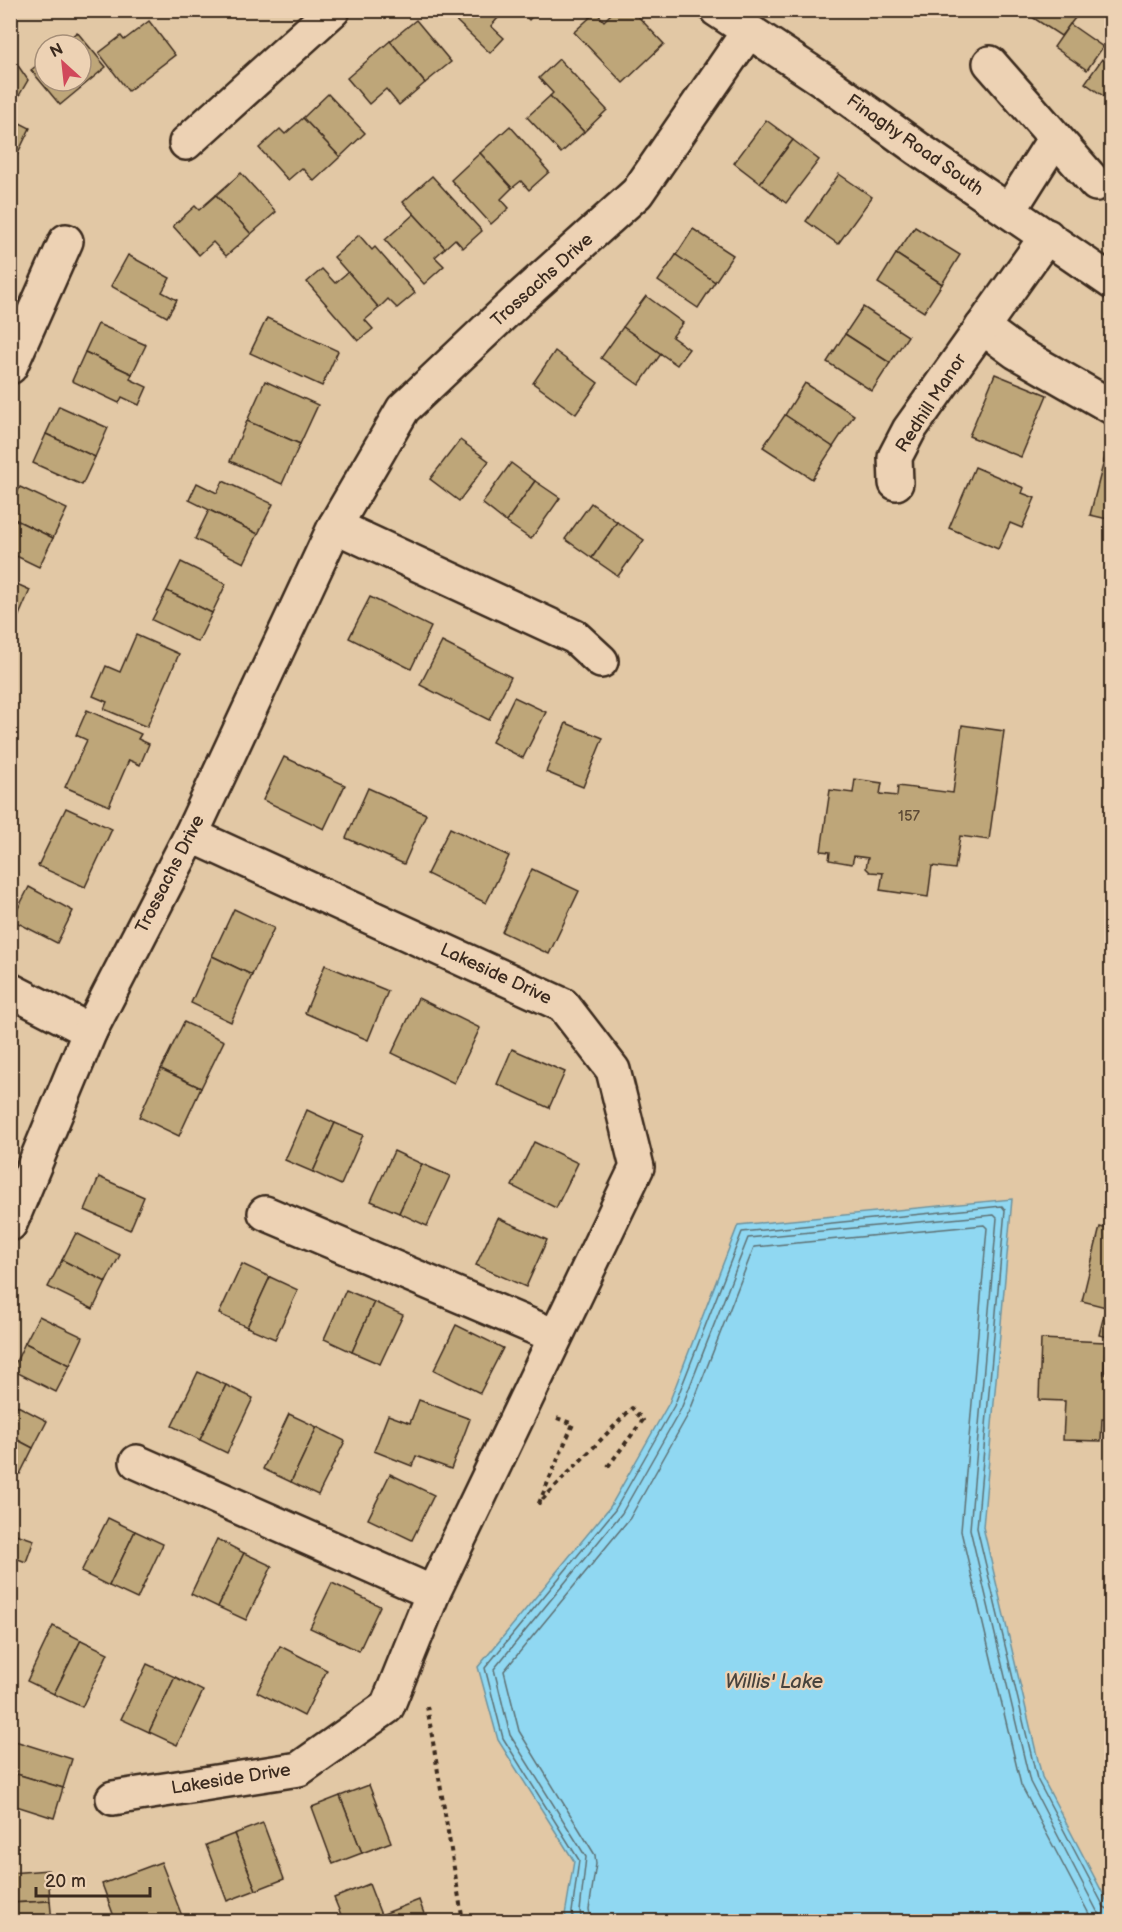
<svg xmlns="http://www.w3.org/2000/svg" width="1122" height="1932" font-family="'Balsamiq Sans',sans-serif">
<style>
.water{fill:#90d8f2;stroke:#6e929d;stroke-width:1.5}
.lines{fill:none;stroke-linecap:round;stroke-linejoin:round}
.shore{stroke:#5d7073;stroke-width:1.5}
.building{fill:#bea679;stroke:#3b2a1e;stroke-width:1.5}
.street-casing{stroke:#3b2a1e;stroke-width:38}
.secondary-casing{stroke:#3b2a1e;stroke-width:38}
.path{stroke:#3b2a1e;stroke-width:4;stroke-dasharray:4.5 4.5;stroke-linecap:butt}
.street{stroke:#edd2b4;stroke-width:33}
.secondary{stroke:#edd2b4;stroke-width:33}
.labels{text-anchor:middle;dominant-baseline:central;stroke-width:4.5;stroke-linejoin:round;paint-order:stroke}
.number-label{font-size:15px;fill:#5c4935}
.street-label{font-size:18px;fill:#3b2a1e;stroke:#edd2b4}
.water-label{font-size:20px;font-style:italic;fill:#48443e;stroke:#edd2b4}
</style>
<rect width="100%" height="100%" fill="#e2c8a5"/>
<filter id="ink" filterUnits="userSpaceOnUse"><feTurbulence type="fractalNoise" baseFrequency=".0167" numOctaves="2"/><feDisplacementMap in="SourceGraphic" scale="12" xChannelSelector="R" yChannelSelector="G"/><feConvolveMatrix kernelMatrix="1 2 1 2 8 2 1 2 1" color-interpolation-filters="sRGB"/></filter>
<g filter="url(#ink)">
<polygon class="water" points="1012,1199 983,1527 1042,1777 1111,1909 1111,1921 570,1921 565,1915 574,1861 498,1740 478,1667 610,1507 669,1403 738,1225"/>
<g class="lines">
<g class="shore">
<polyline points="574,1922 572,1912 579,1860 503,1738 485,1668 615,1510 674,1406 742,1232 1002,1206 1005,1210 977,1528 1037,1779 1104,1907 1112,1911"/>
<polyline points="582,1922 580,1911 586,1857 510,1735 494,1669 622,1513 681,1409 748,1238 994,1215 997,1218 970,1529 1030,1782 1097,1911 1103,1917 1112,1918"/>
<polyline points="591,1922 589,1909 596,1864 595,1855 519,1731 504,1671 630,1518 689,1413 754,1247 984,1225 987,1228 961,1531 1021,1785 1089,1914 1094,1922"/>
</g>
</g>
<g class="building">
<polygon points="445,10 505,10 491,26 504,38 490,53"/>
<polygon points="520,10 538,10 529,20"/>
<polygon points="615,10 632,10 664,44 623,83 574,32 596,12 604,21"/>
<polygon points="1037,10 1073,10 1078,14 1061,36 1032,17"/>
<polygon points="416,20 451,62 425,83 390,41"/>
<polygon points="149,21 175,55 128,91 99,53 121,36 124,40"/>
<polygon points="1070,24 1103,47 1087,70 1054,47"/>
<polygon points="77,32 106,67 60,105 31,70 45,59 45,81 81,81 81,45 61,45"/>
<polygon points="390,41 425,83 399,105 386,89 369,104 347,78"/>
<polygon points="10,54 28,80 13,106 10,104"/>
<polygon points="559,59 607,110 584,132 550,96 553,93 539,78"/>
<polygon points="1102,59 1112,66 1112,102 1085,83"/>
<polygon points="328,94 365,133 340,157 303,118"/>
<polygon points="550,96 584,132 561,153 527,117"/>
<polygon points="10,118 30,128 16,157 10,154"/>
<polygon points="303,118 340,157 314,181 302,168 288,180 259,148 280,129 285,134"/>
<polygon points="766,120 793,140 760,183 734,163"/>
<polygon points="510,126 542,162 541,163 549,172 529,190 521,181 512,188 480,153"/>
<polygon points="793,140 819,160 786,203 760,183"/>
<polygon points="480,153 512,188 501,199 509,208 491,224 451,180"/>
<polygon points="241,173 276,212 251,234 216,195"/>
<polygon points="839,174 872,197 838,244 806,221"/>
<polygon points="432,176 482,231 463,248 455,239 445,248 403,202"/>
<polygon points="216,195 251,234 226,256 213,242 199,255 173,226 195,206 199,210"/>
<polygon points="414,214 445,248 435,257 444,266 424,284 385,240"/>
<polygon points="915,227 960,255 942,284 896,254"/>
<polygon points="693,229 733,255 715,282 676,255"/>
<polygon points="359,235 372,250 375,247 415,293 397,308 388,299 379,308 334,257"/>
<polygon points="896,254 942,284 924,312 878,283"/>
<polygon points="128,255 170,278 162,292 177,300 167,317 111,286"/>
<polygon points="676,255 715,282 698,308 658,281"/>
<polygon points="322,269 335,283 348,272 379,308 365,320 373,329 358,341 307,282"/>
<polygon points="646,296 683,323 672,337 689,349 677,365 623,327"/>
<polygon points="863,307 908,336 890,363 845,334"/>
<polygon points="267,318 338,351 322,386 250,353"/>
<polygon points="98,324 146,345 132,374 85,352"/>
<polygon points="623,327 661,354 639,385 601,358"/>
<polygon points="845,334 890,363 872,391 827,362"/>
<polygon points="555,351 598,383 576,414 533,383"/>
<polygon points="85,352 132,374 130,379 147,387 139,405 122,397 119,403 72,381"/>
<polygon points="995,374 1047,395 1021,457 969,436"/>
<polygon points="265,381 318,405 300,444 247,421"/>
<polygon points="805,383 854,415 833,447 785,415"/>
<polygon points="59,406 108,428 95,457 46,434"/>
<polygon points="785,415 833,447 812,479 763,447"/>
<polygon points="247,421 300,444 282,484 230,461"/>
<polygon points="46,434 95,457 82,485 33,463"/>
<polygon points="460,440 489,461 459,501 430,479"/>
<polygon points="1105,457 1112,459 1112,520 1090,515"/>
<polygon points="511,463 535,481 506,522 482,503"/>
<polygon points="975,467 1024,488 1022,493 1035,498 1022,528 1010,523 998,549 949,528"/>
<polygon points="223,481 273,504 258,534 189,500 197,483 217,493"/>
<polygon points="535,481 560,498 531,539 506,522"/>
<polygon points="20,487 67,509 53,538 10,517 10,507"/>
<polygon points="591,503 617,522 592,558 565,539"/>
<polygon points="209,510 258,534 244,563 195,539"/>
<polygon points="10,517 53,538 39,567 10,553"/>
<polygon points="617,522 644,540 618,576 592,558"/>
<polygon points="181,562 226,584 212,613 167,591"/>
<polygon points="10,581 30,590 17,620 10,617"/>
<polygon points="167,591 212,613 198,642 152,620"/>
<polygon points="370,597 431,627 411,669 349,638"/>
<polygon points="136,635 179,654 147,727 104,709 107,702 93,696 106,666 120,672"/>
<polygon points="442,642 511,677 489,720 420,685"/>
<polygon points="514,697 546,712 523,758 492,742"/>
<polygon points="87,710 141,734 138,739 149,744 140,765 129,760 109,806 65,787 87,740 76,735"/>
<polygon points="566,723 603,738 583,787 546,772"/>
<polygon points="962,725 1004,731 989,840 960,836 955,869 932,866 928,897 880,890 883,873 870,872 866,868 868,858 854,856 852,864 829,860 830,852 821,851 830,790 853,793 855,779 882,783 880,794 897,796 898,786 953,793"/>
<polygon points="284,757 345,785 324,829 263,800"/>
<polygon points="368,788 426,814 404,864 346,838"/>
<polygon points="66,808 112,829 85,887 38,866"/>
<polygon points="450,828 509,856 486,903 427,874"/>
<polygon points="532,869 579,891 549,954 502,932"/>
<polygon points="29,887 73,911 57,943 12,920"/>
<polygon points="234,909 274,928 252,975 212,956"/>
<polygon points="212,956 252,975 231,1022 191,1003"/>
<polygon points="325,965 388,991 368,1040 305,1013"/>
<polygon points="418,998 480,1028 454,1083 392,1053"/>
<polygon points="184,1022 224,1041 201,1088 161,1069"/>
<polygon points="512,1049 565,1072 549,1108 497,1084"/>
<polygon points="161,1069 201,1088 179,1136 139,1117"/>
<polygon points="307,1110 335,1123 313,1172 285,1160"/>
<polygon points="335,1123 363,1135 341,1185 313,1172"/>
<polygon points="534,1142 578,1163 556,1208 512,1186"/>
<polygon points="394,1151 422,1164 399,1213 371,1201"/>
<polygon points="422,1164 450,1176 427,1226 399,1213"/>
<polygon points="99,1177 144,1197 130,1230 85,1210"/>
<polygon points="1112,1185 1112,1210 1106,1208"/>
<polygon points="498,1218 547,1240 526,1287 476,1265"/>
<polygon points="1100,1227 1112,1230 1112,1338 1099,1335 1106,1307 1082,1301"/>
<polygon points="76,1233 120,1255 106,1282 62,1260"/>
<polygon points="62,1260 106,1282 93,1309 48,1287"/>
<polygon points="242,1264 270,1277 247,1327 219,1314"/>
<polygon points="270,1277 298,1290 275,1339 247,1327"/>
<polygon points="346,1290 374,1302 352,1352 324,1339"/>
<polygon points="374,1302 403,1315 380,1364 352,1352"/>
<polygon points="39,1316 83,1337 70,1365 25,1343"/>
<polygon points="456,1325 503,1348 480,1393 434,1370"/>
<polygon points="1041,1339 1105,1342 1104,1374 1112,1374 1111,1419 1102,1419 1101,1441 1063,1440 1065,1401 1039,1400"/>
<polygon points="25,1343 70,1365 56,1392 12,1370"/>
<polygon points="198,1372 226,1385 200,1440 172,1426"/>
<polygon points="226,1385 253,1398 227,1453 200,1440"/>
<polygon points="419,1400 470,1419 451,1469 416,1456 412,1466 374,1451 388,1415 410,1423"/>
<polygon points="10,1402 47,1421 33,1448 10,1436"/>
<polygon points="289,1414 317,1427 291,1482 263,1469"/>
<polygon points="317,1427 345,1441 318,1495 291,1482"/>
<polygon points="10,1436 33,1448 20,1474 10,1470"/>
<polygon points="390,1474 434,1495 412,1540 368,1519"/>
<polygon points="108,1518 135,1531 109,1586 81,1572"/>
<polygon points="135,1531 163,1544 137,1599 109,1586"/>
<polygon points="10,1532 34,1540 26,1562 10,1556"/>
<polygon points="217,1539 244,1553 218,1607 191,1594"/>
<polygon points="244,1553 272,1566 246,1620 218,1607"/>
<polygon points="332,1583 380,1606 359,1651 310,1628"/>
<polygon points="53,1626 81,1640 54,1694 27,1681"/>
<polygon points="10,1627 18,1630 10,1652"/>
<polygon points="81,1640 108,1653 82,1707 54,1694"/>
<polygon points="280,1646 327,1670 304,1716 257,1692"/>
<polygon points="147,1664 175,1677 149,1732 121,1719"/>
<polygon points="175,1677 203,1691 177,1745 149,1732"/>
<polygon points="15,1741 72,1759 63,1788 10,1772 10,1756"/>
<polygon points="10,1772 63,1788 54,1818 10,1804"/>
<polygon points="369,1785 391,1842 362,1853 340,1796"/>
<polygon points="340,1796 362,1853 333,1864 312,1807"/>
<polygon points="263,1823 284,1879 256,1890 234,1834"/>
<polygon points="234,1834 256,1890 227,1901 206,1845"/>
<polygon points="161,1862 182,1916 168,1922 116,1922 102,1884"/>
<polygon points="48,1870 50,1901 10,1903 10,1873"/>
<polygon points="369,1884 381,1915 419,1900 427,1922 344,1922 334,1898"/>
<polygon points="50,1901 52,1922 10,1922 10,1903"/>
</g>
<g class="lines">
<defs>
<g id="street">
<polyline points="990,63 1096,184"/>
<polyline points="186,143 333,10"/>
<polyline points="1009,211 1055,138"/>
<polyline points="982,327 1016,352 1112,407"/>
<polyline points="10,367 66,241"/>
<polyline points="896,483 895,457 909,430 1047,236"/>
<polyline points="335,526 575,637 601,661"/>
<polyline points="10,990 90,1031"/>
<polyline points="265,1213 555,1336"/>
<polyline points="10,1224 90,1031 191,835 335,526 403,409 518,300 637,193 748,32"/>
<polyline points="137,1462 433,1593"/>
<polyline points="113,1798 299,1769 387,1707 433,1593 637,1167 613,1070 563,1005 191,835"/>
</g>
<polyline id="secondary" points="717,10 823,80 917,148 1112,282"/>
</defs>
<use href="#street" class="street-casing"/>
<use href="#secondary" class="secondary-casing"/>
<g class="path">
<polyline points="557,1418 573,1424 539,1503 632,1408 643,1420 606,1469"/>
<polyline points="427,1706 463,1922"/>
</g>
<use href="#street" class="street"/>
<use href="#secondary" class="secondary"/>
</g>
</g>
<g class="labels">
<g class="number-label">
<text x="909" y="816">157</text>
</g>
<g class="street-label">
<text transform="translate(915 145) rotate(35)">Finaghy Road South</text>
<text transform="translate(542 280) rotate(-42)">Trossachs Drive</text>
<text transform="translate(931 403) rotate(-57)">Redhill Manor</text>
<text transform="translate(170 874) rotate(-63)">Trossachs Drive</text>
<text transform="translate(496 974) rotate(25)">Lakeside Drive</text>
<text transform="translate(231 1779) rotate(-9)">Lakeside Drive</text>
</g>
<g class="water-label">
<text x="774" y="1682">Willis' Lake</text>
</g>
</g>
<rect width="1122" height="1932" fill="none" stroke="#edd2b4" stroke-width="36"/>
<rect x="18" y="18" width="1086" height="1896" fill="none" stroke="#3b2a1e" stroke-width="2" filter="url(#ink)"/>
<g transform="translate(63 63) rotate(333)"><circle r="28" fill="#edd2b4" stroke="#a68f78" stroke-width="1.5"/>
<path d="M0-4.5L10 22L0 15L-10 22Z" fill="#d1495b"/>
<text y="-9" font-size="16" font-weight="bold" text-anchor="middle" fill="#3b2a1e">N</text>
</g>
<path d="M36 1887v9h114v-9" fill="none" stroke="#3b2a1e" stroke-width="3"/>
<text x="45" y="1887" font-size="18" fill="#3b2a1e" stroke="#edd2b4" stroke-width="4.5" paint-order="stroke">20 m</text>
</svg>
